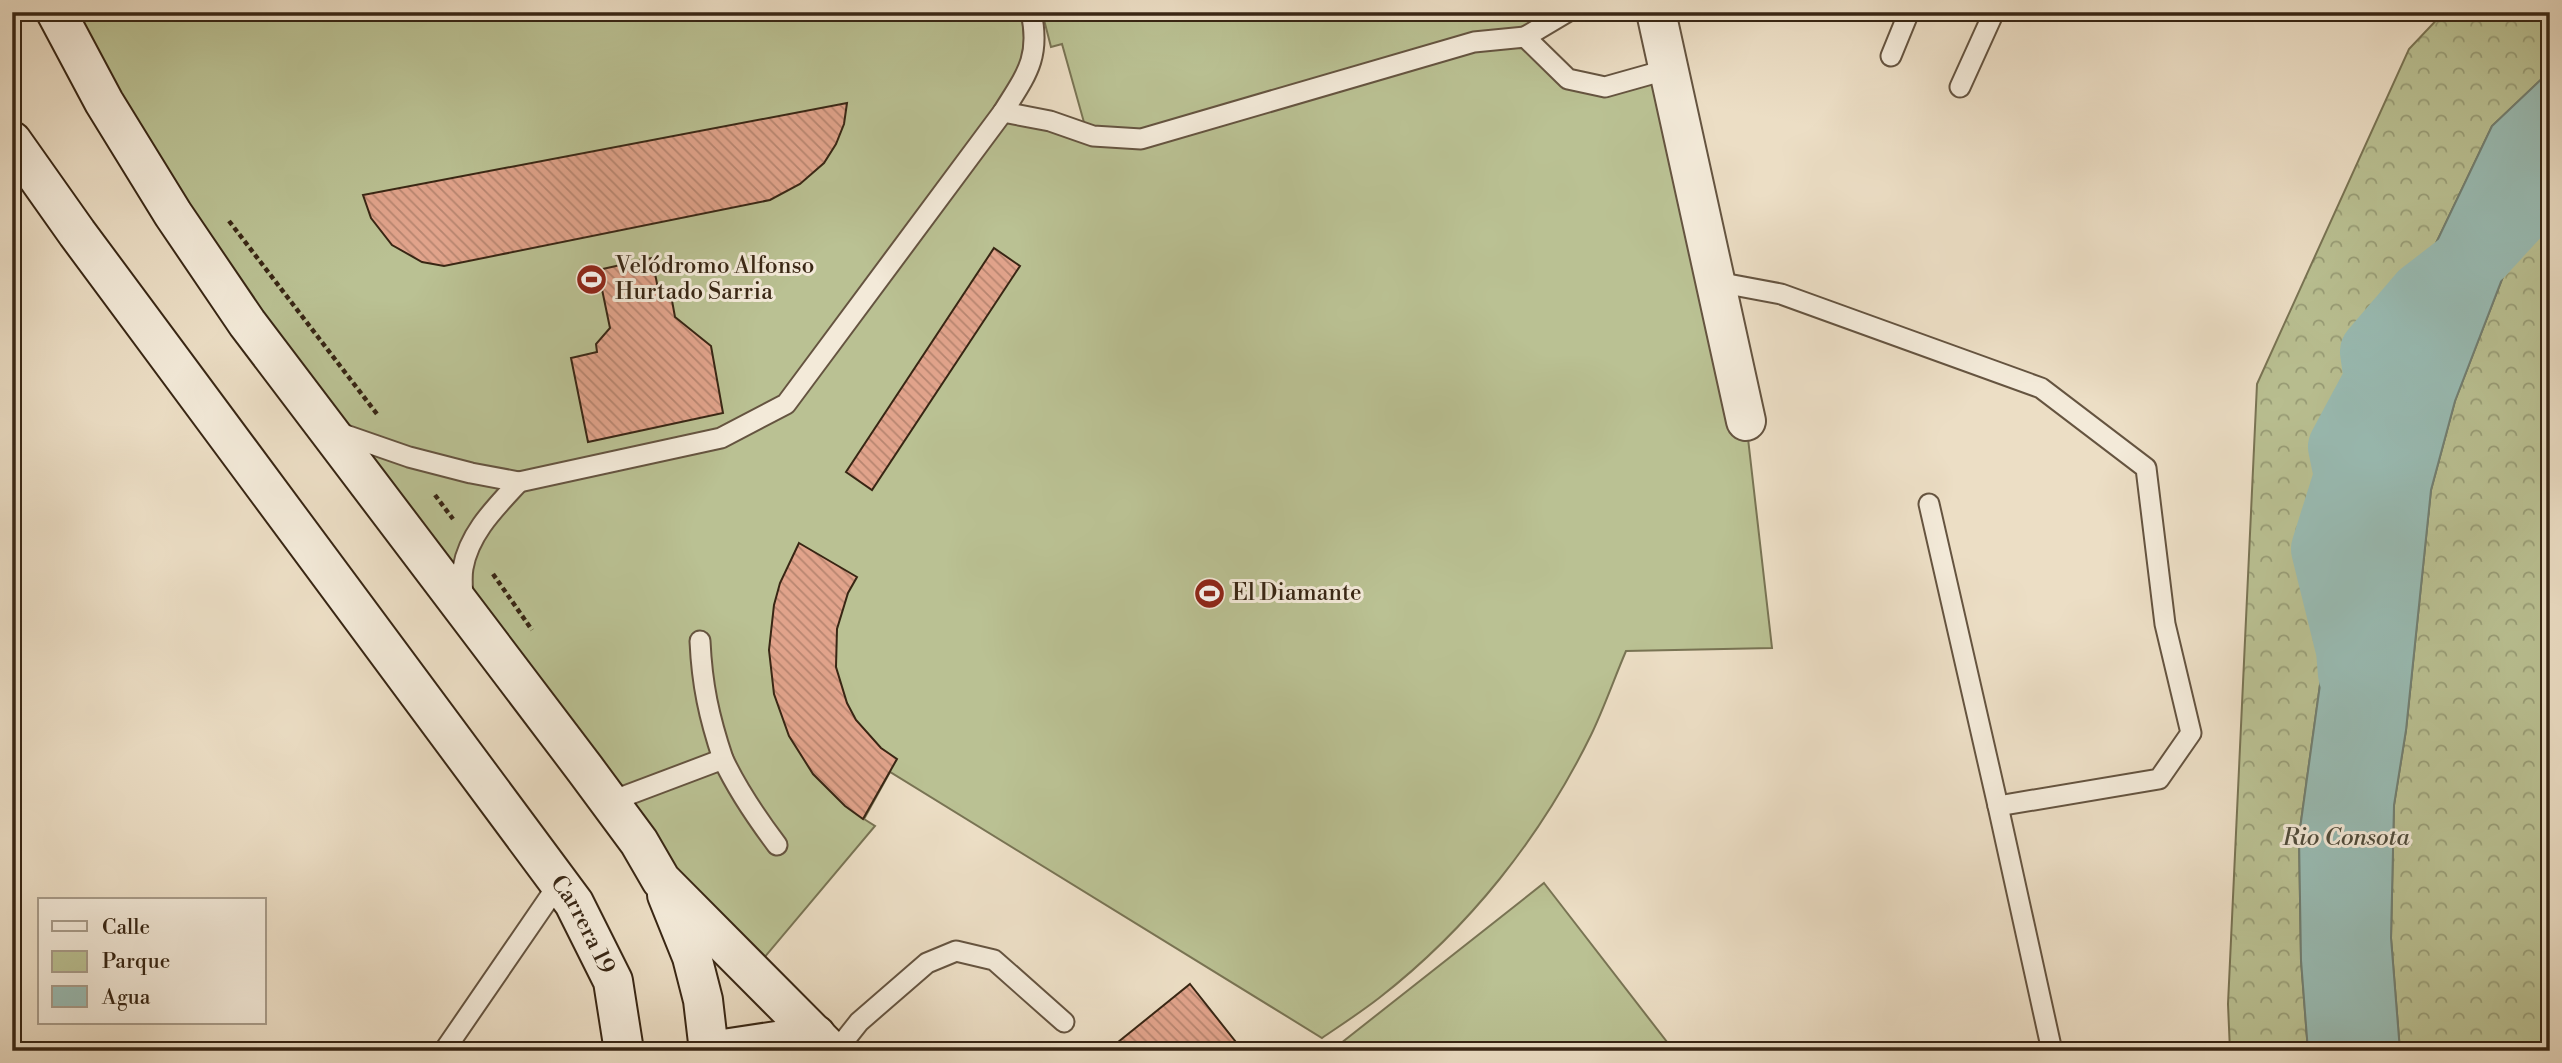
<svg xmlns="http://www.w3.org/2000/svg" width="2562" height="1063" font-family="'Libre Bodoni',serif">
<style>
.green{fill:#bac193;stroke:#797454;stroke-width:2}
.forest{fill:url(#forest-crowns);stroke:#797454;stroke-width:2}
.water{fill:#99bcb4;stroke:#728074;stroke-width:2}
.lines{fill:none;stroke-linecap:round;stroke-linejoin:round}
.river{stroke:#99bcb4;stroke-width:70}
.building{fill:url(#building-back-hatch);stroke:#382614;stroke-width:2}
.lane-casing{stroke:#655440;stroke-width:23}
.street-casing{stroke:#655440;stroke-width:42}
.secondary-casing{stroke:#382614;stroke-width:42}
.path{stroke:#382614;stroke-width:4.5;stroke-dasharray:5 3.5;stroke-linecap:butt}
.lane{stroke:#f3ead9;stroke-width:19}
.street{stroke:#f3ead9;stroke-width:38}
.secondary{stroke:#f3ead9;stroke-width:38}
.labels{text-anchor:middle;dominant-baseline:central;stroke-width:6;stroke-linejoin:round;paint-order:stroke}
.poi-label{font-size:23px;fill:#382614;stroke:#f3ead9;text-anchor:start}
.street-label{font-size:23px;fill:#382614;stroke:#f3ead9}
.water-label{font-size:24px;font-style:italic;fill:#504c3c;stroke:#f3ead9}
</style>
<defs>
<pattern id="forest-crowns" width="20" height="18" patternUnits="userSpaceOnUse" patternTransform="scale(1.75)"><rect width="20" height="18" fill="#bac193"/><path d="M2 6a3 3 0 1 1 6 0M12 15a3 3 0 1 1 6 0" fill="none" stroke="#989d77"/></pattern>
<pattern id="building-back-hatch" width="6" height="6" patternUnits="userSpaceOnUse" patternTransform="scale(1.75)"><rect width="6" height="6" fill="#e1a38b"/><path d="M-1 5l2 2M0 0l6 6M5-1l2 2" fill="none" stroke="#b78570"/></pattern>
</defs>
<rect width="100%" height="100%" fill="#ecdec5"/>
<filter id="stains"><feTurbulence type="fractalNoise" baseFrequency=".00286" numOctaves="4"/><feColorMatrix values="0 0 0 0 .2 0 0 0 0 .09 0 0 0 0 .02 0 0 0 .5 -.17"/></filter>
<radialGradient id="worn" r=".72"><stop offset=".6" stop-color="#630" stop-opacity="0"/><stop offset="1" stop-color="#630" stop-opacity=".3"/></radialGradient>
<g class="green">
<path d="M 56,12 L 1025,12 L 1033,46 L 1003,112 L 1087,133 L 1062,44 L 1051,47 L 1042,12 L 1535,12 L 1540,30 L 1514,37 L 1568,79 L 1605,87 L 1669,69 L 1746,421 L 1772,648 L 1626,651 C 1614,679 1604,708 1591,735 C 1541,837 1469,928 1379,998 C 1361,1012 1341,1025 1322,1038 L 890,772 L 864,819 L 875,826 L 753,971 L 524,691 Z"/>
<polygon points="1544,883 1674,1051 1331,1051"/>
</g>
<g class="forest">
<polygon points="2444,12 2550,12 2550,71 2492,126 2428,260 2379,380 2349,476 2299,836 2301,960 2308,1051 2230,1051 2228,1004 2257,384 2409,49"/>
<polygon points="2550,164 2550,1051 2400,1051 2391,938 2394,805 2406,730 2431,490 2455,401 2536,191"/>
</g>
<polygon class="water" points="2550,71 2550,164 2536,191 2455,401 2431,490 2406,730 2394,805 2391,938 2400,1051 2308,1051 2301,960 2299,836 2349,476 2379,380 2428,260 2492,126"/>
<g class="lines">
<polyline class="river" points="2353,674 2351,650 2326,549 2349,476 2343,447 2379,380 2375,352 2423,296 2480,252 2536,191 2550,180"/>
</g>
<g class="building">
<polygon points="847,103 844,124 836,144 824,163 800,184 770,200 444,266 422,262 392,245 371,218 363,195"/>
<polygon points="994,248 1020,266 872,490 846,472"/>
<polygon points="652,258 660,299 671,295 675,317 711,346 723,413 588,442 571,358 597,352 596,344 610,328 598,270"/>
<polygon points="799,543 857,577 848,593 837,629 836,667 847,703 856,720 881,748 897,759 863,819 845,806 813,774 789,736 774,694 769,650 774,605 780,583"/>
<polygon points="1190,984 1243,1051 1107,1051"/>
</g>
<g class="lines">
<defs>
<g id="lane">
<polyline points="1525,37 1567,12"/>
<polyline points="1891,56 1909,12"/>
<polyline points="1960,87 1994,12"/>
<polyline points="1003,112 1050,121 1093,136 1141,139 1474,42 1525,37 1568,79 1605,87 1669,69"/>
<polyline points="1717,282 1781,294 2041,388 2146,468 2165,624 2191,733 2159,779 1998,806 1929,504"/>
<path d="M 337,432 L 409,457 L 471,473 L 519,482 L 721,438 L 786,404 L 1003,112 C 1026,75 1041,58 1031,12"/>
<path d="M 463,601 C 463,591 461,579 463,568 C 469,533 496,507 519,482"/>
<path d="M 700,641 C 702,685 709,717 723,759"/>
<path d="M 609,802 L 723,759 C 738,791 756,817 777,845"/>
<polyline points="1998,806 2052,1051"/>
<polyline points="444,1051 560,882"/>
<polyline points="836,1051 859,1022 927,963 956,951 994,960 1064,1022"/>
</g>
<polyline id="street" points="1656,12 1746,421"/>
<g id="secondary">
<polyline points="56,12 104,102 173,214 247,323 585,769 639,842 661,880 831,1051"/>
<path id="s1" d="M 12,141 L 77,233 L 574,903 L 613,981 L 624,1051"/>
<polyline points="667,895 692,957 703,1000 709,1051"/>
<polyline points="710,1051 816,1035"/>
</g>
</defs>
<use href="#lane" class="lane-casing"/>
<use href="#street" class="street-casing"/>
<use href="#secondary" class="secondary-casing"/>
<g class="path">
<polyline points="229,221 377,414"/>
<polyline points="435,495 453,519"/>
<polyline points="493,574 532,630"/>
</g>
<use href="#lane" class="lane"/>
<use href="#street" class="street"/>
<use href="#secondary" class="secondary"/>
</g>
<defs>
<symbol id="stadium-disc" viewBox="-11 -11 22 22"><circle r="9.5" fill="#8f2418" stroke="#f3ead9"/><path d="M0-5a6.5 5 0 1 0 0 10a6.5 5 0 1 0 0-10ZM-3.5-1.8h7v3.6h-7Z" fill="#fff"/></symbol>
</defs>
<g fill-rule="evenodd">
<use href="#stadium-disc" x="574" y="262" width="35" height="35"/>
<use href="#stadium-disc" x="1192" y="576" width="35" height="35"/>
</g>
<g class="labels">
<g class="poi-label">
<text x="615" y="266">Velódromo Alfonso<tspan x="615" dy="26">Hurtado Sarria</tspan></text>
<text x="1232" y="593">El Diamante</text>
</g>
<g class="street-label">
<text stroke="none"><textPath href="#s1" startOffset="970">Carrera 19</textPath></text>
</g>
<g class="water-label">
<text x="2346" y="838">Rio Consota</text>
</g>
</g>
<rect width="2562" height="1063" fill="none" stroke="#ecdec5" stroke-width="42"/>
<rect x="14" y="14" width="2534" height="1035" fill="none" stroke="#382614" stroke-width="3.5"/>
<rect x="21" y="21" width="2520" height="1021" fill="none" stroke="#382614" stroke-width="2"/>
<rect x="38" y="898" width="228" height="126" fill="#f3ead9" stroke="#a89c8a" stroke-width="2"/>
<rect x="52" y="921" width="35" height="10" fill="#f3ead9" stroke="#a89c8a" stroke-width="2"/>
<text x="102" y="934" font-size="21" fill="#382614">Calle</text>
<rect x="52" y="951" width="35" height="21" fill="#bac193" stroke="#a89c8a" stroke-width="2"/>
<text x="102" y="968" font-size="21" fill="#382614">Parque</text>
<rect x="52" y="986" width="35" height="21" fill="#99bcb4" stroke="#a89c8a" stroke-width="2"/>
<text x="102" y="1004" font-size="21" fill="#382614">Agua</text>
<rect width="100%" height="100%" filter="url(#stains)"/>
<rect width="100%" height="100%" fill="url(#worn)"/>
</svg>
